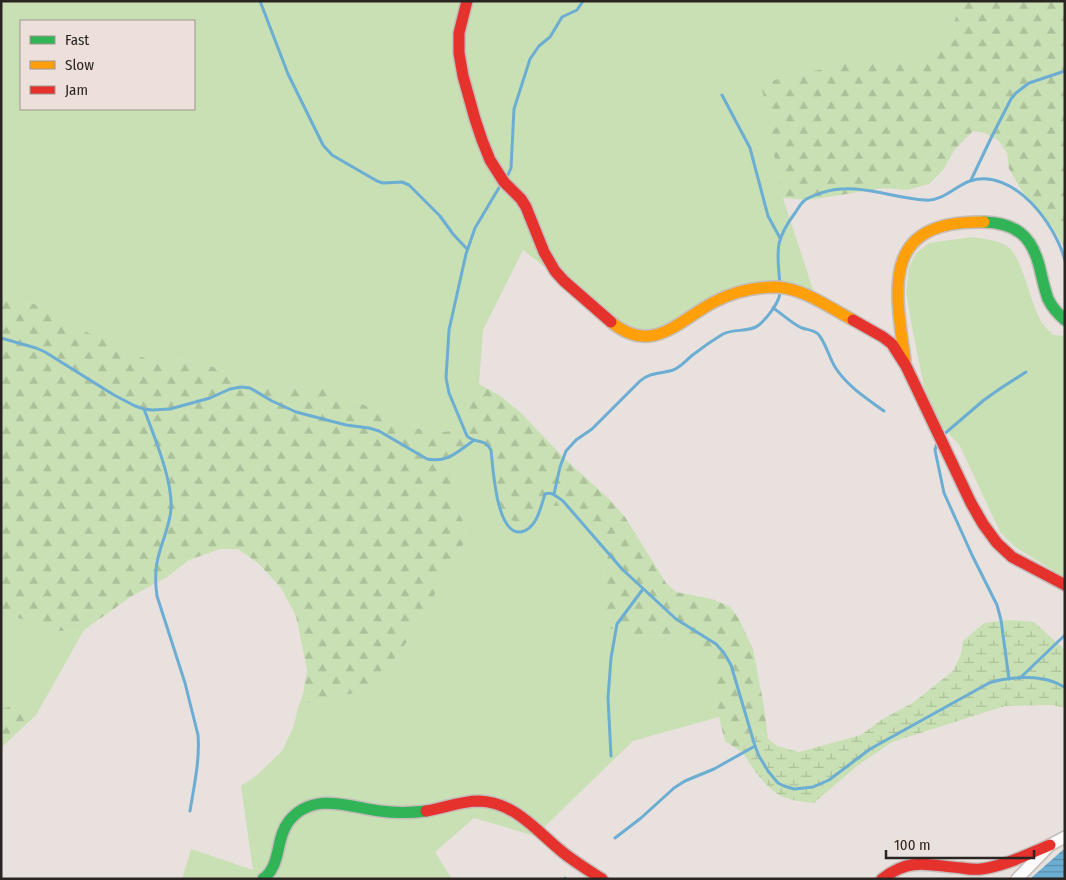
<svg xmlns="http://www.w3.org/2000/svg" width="1066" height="880" font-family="'Fira Sans Condensed',sans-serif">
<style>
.grass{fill:#c8e0b4;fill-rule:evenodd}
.forest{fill:url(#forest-firs)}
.wetland{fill:url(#wetland-marsh)}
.water{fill:url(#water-rules)}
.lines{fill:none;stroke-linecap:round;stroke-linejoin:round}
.stream{stroke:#6caed3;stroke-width:3}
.street-casing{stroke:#c3bdbb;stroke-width:14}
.fast-casing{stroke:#c3bdbb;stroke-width:14}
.slow-casing{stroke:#c3bdbb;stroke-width:14}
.jam-casing{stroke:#c3bdbb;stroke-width:14}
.street{stroke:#fcfafa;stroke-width:11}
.fast{stroke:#30b455;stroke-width:11}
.slow{stroke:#ff9f0a;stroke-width:11}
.jam{stroke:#e5322d;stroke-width:11}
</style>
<defs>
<pattern id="forest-firs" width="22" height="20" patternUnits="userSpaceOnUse" patternTransform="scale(1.25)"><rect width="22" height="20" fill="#c8e0b4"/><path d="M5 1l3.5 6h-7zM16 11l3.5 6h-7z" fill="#acc09a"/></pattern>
<pattern id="wetland-marsh" width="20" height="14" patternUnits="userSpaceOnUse" patternTransform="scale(1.25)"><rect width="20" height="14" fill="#c8e0b4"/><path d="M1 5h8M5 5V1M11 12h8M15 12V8" fill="none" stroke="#acc09a"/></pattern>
<pattern id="water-rules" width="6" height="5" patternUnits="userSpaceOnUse" patternTransform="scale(1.25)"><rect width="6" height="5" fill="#6caed3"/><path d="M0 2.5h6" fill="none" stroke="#598dab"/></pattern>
</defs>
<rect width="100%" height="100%" fill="#e9e1de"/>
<g class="grass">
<path d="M 1,1 L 968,1 L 956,17 L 949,34 L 932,50 L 919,60 L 896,62 L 854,62 L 769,81 L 783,198 L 819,308 L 778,288 L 729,295 L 642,343 L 523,250 L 483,330 L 479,384 L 474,396 L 466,407 L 465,418 L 459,429 L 444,432 L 420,429 L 344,396 L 328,390 L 312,387 L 298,386 L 260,389 L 214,367 L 177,358 L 162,366 L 78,329 L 75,333 L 50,306 L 16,302 L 1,297 ZM 21,21 L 194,21 L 194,109 L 21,109 Z"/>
<path d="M 973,237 C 984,239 997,240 1007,246 C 1022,255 1031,306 1042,323 C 1045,327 1049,331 1053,335 L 1065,336 L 1065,578 L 1014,546 L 1000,532 L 960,446 L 940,424 L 924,387 L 912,327 L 906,292 L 909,267 L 916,253 L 929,243 Z"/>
<polygon points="470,440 481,440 493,458 495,481 534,516 542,504 559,505 578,516 596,538 606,561 603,585 641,636 669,635 686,638 703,652 716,677 716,699 719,717 633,741 535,836 474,818 435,852 452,879 182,879 191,849 253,870 241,786 257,775 282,751 293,728 299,705 359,692 381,675 397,656 414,631 433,598 448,565 465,542 466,527 460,515 455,500 453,485 454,466 459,453"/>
<polygon points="1,607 11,616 39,624 60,631 84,630 36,715 25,703 1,709"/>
</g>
<g class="forest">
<polygon points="968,1 1065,1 1065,280 1063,245 1052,226 1039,213 1022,191 1009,169 1007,153 999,141 985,133 973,131 955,149 943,170 929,184 907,190 885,188 808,200 783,198 768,124 762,88 769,81 854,62 896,62 919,60 932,50 949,34 956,17"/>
<polygon points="1,297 16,302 50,306 75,333 78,328 162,366 177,358 214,367 260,389 298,386 312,387 328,390 344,396 420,429 444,432 459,429 465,418 466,407 474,396 479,384 499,395 521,413 564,458 608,498 625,517 666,583 676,592 712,599 729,606 738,617 753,649 764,707 768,738 756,729 745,737 743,753 725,741 719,717 716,699 716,677 703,652 686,638 669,635 641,636 609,628 600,608 606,561 596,538 578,516 559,506 542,505 534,516 520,523 505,518 500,507 495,481 493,458 480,440 470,440 459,453 454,466 453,485 455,500 460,515 466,527 465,542 448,565 433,598 414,631 397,656 381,675 359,692 299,705 303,694 307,670 296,616 281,588 259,564 238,549 220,549 189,560 167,577 132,596 84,630 60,631 39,624 11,616 1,607"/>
<polygon points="25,703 36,715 1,748 1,709"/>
</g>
<path class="wetland" d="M 1010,620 L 1034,622 L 1065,650 L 1065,708 L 1053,705 L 1005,706 L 892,742 L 857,766 L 814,803 C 801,802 787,800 776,793 C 763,784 751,766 743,753 L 745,737 L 756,729 L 777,746 L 799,752 L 861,735 L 881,720 L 914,702 L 953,671 L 961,654 L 963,641 L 984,623 Z"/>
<polygon class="water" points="1065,848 1065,879 1030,879"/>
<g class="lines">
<g class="stream">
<polyline points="260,1 288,74 323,145 332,155 377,181 383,183 402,182 409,185 440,216 453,234 467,249"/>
<polyline points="722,95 750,148 768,216 780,238"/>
<polyline points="507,177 511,168 514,109 530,59 539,46 550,37 562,17 577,10 583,1"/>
<polyline points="971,180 992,136 1011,99 1016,93 1029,83 1065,71"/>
<path d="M 500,186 L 475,228 L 466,254 L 449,330 L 446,378 L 449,393 L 467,436 C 477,445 484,437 491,450 C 493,467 496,535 521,532 C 537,529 541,506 545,494 C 552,491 557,497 563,501 L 622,569 L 676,619 L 716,644 L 724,653 L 731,665 L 755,746 L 759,756 L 768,771 L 778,783 L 784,786 L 794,789 L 813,787 L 829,780 L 870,749 L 989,683 C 1007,677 1035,675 1054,682 C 1058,683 1061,686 1065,687"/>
<path d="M 780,284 C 777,251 774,241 795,213 C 798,209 800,204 804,201 C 808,197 815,195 821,193 C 856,181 890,198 925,200 C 942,202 955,186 970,181 C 1014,167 1056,225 1065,261"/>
<path d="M 773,308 C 781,313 794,325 802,328 C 808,330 815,330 819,335 C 826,344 829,357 835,367 C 847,386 866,398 884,411"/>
<path d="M 1,338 L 36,348 L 45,352 L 114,395 L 135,406 L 144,409 L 152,410 L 170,409 L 210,398 L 230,389 L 241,387 L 250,388 L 272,401 L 296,412 L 346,425 L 369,428 L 379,431 L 427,459 C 448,463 457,452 473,441"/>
<path d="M 144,409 C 154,436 173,481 171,509 C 170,524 163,539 159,554 C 155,567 155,582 157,596 L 185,683 L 198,735 C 200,760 194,786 190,811"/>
<polyline points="943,435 984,400 1001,388 1026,372"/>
<polyline points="937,443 935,450 944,493 972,555 997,605 1001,620 1009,679"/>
<path d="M 554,494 L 560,467 L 566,451 L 576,440 L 592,429 L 640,381 C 650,372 661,374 673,370 C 681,367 687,359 694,354 C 703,347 713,340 723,334 C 735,328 749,333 759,325 C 767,318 779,303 780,293"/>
<polyline points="1020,678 1065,635"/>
<polyline points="611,756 608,698 611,658 617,624 643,589"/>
<polyline points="615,838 641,818 674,788 685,781 714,769 755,746"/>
<polyline points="565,879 565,878"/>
</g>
<defs>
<polyline id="street" points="1017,879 1050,845 1065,837"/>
<g id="fast">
<path d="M 984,222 C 1015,223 1031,235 1039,265 C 1042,277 1044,288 1048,299 C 1052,307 1058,314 1065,320"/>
<path d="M 263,879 C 282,865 275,838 289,821 C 313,791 349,807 380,811 C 395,813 411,813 426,811"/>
</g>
<g id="slow">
<path d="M 611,322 C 652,356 678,321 714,302 C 733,292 755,287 776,287 C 803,288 830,308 853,320"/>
<path d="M 905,360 C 894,285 882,220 984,222"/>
</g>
<g id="jam">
<polyline points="467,1 459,33 459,53 463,76 475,119 482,140 490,160 504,182 521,199 526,207 544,252 555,271 564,281 611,322"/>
<polyline points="853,320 883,337 892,344 906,366 971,503 983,524 997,543 1012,557 1065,585"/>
<path d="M 426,811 C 444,808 461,801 479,801 C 514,802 536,830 560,850 C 573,861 588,870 602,879"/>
<path d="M 882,879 C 912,856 929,866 962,868 C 969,869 975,870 981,869 C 1005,866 1028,854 1050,845"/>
</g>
</defs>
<use href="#street" class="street-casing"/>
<use href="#fast" class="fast-casing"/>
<use href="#slow" class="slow-casing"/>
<use href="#jam" class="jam-casing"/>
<use href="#street" class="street"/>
<use href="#fast" class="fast"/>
<use href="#slow" class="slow"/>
<use href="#jam" class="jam"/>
</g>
<rect width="1066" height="880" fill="none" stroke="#2a2523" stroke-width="5"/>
<rect x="20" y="20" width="175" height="90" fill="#ede0da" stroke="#9f9591"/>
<rect x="30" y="36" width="25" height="8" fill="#30b455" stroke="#9f9591"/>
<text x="65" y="45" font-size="15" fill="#2a2523">Fast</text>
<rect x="30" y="61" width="25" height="8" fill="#ff9f0a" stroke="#9f9591"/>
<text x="65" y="70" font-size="15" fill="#2a2523">Slow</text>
<rect x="30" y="86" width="25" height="8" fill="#e5322d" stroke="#9f9591"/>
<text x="65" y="95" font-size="15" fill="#2a2523">Jam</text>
<path d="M886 850v8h148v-8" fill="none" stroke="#2a2523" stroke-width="2.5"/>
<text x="894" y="850" font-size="15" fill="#2a2523" stroke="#ede0da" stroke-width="4" paint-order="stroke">100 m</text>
</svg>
